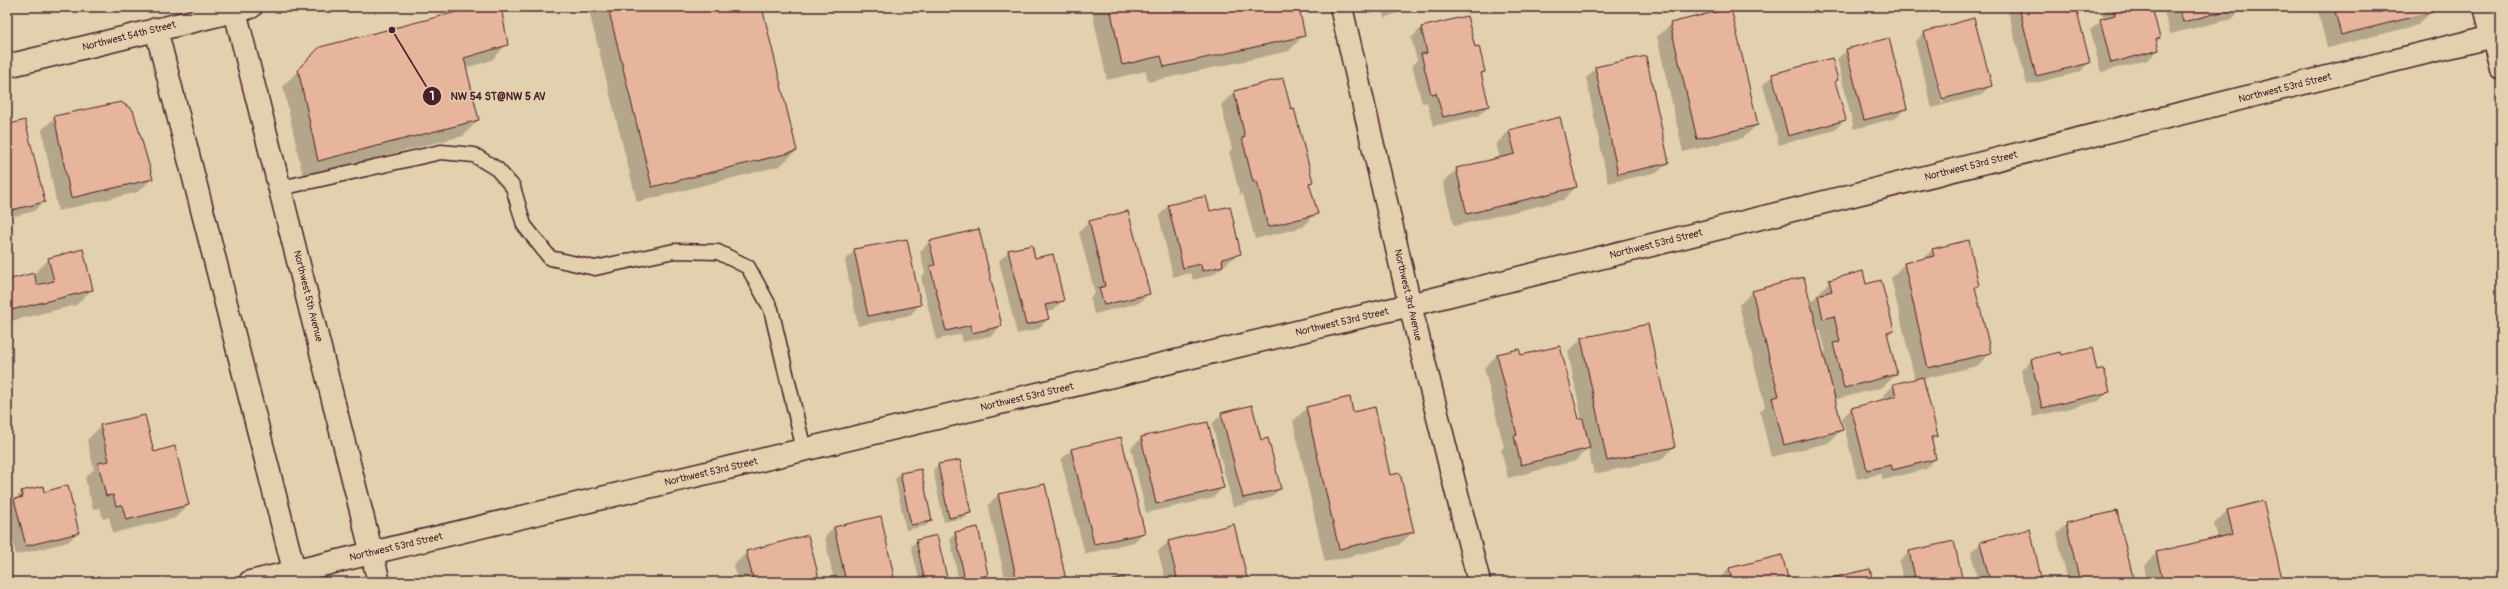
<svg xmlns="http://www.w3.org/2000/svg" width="2508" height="589" font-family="Pangolin,sans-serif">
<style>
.shadow{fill:#0003;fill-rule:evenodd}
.building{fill:#e6b59b;stroke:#4a1f2b}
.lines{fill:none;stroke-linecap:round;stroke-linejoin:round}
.lane-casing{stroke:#4a1f2b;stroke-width:17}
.street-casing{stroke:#4a1f2b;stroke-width:25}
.secondary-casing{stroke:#4a1f2b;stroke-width:25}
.lane{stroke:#e2d0ae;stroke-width:14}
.street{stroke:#e2d0ae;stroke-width:22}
.secondary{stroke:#e2d0ae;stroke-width:22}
.labels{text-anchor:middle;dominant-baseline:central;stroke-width:3;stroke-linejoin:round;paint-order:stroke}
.street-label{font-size:10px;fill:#4a1f2b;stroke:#e2d0ae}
.leader{fill:none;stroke:#4a1f2b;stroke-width:1.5}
.callout-dot{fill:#4a1f2b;stroke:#e2d0ae;stroke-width:1.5}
.mark-label{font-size:12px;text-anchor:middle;font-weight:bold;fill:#fff}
.callout-label{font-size:11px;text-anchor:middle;font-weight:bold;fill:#4a1f2b;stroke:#e2d0ae;stroke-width:3;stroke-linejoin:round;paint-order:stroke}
</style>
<rect width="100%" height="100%" fill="#e2d0ae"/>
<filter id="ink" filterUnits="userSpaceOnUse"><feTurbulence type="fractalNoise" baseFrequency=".025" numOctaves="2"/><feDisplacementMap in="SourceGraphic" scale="8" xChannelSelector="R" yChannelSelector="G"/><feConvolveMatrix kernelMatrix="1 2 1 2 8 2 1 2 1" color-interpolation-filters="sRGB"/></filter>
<g filter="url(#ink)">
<g class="shadow">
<polygon points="480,7 500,7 507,44 492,60 466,68 478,120 463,136 303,176 283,86 321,48"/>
<polygon points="588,7 761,7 796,151 780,166 637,202"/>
<polygon points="1091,7 1298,7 1304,35 1289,51 1148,82 1146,71 1107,80"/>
<polygon points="1368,7 1412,7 1384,18 1383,10 1370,14"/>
<polygon points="2007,7 2075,7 2089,62 2080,72 2027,85"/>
<polygon points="2109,7 2151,7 2159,37 2155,41 2158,50 2148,60 2101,72 2090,30 2104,19 2102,14"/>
<polygon points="2163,7 2244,7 2232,19 2170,34"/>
<polygon points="2317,7 2431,7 2432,11 2418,25 2327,48"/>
<polygon points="1467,17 1474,48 1484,72 1481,75 1488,106 1478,116 1433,126 1427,102 1422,103 1412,65 1417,60 1411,38 1421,28"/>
<polygon points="1671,24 1757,125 1743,138 1683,152 1657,37"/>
<path d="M 1925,32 L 1991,85 L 1981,95 L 1932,108 L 1915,42 ZM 1925,38 L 1927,38 L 1944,103 L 1942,104 Z"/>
<polygon points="1847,50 1906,108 1896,118 1854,129 1837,59"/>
<polygon points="1596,68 1668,163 1658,172 1608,183 1586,78"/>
<polygon points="1773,75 1837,80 1834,82 1844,120 1835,130 1779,145 1763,85"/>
<polygon points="1234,92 1312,182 1309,185 1316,214 1303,227 1255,239 1243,194 1240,195 1229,152 1232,149 1221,105"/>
<polygon points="55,117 152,179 138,192 58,211 42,130"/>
<polygon points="7,126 44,201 34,211 7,218"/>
<polygon points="1509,131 1576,187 1563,200 1454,226 1443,182 1457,169 1500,158 1496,144"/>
<polygon points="1168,206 1209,212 1240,253 1212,275 1193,280 1191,273 1173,277 1159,216"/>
<polygon points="1128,212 1149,293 1139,303 1094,314 1090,298 1095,293 1079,232 1089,222"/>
<polygon points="929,242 1001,326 991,336 963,342 961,334 936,340 921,277 925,273 920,252"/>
<polygon points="855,250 920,305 910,315 858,326 845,260"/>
<polygon points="1932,250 1978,285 1975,289 1990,353 1977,366 1923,379 1937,436 1931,442 1935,459 1926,469 1883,480 1881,474 1857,479 1842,418 1851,409 1885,400 1884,395 1894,385 1915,380 1891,278 1904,264 1922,260"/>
<polygon points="1009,251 1034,259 1063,300 1053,310 1046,312 1048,319 1038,329 1017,334 999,261"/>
<polygon points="49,259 92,289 76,305 7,322 7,281 34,274"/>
<path d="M 1830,281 L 1866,285 L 1893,330 L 1887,336 L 1896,374 L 1883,387 L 1834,400 L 1842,430 L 1828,443 L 1771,457 L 1760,412 L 1765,406 L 1739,305 L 1753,292 L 1809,304 ZM 1820,329 L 1826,351 L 1822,355 L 1816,330 Z"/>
<polygon points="1648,325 1674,447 1661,460 1594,474 1588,448 1575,461 1508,478 1501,450 1504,447 1484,368 1497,355 1520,357 1578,421 1582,420 1568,352 1581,339"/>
<polygon points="2060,353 2060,356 2097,372 2108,391 2099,401 2033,417 2021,370 2031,360"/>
<polygon points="1307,408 1353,413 1390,477 1413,532 1399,545 1325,562 1293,421"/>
<polygon points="1222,414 1280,489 1270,498 1233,507 1212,424"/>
<polygon points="101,426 153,453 188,505 175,518 113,533 109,517 103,519 100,508 93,509 85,478 94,469 87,440"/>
<polygon points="1141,438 1222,488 1213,498 1146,513 1131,448"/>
<polygon points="1071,450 1144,532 1134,542 1085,554 1061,460"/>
<polygon points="938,465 970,513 965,518 944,522 933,470"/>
<polygon points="920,470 931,521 926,526 906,530 895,479 900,474"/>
<polygon points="22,492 44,493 78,532 68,542 16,555 7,518 7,507"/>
<polygon points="998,495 1065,580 1063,582 1006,582 988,505"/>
<polygon points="2228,510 2282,582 2147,582 2144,566 2157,553 2218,538 2214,524"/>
<polygon points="2067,524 2133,582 2068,582 2057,534"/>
<polygon points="834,527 894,582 834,582 825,537"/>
<polygon points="955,533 987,575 982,580 959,582 950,538"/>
<polygon points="917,541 947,582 920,582 911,546"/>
<polygon points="1168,542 1247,582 1166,582 1158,551"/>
<polygon points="1953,542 1962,582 1904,582 1899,562 1909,552"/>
<polygon points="1981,543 2041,582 1978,582 1971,552"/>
<polygon points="747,552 819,582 738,582 734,565"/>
<polygon points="1782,557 1788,582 1720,582 1719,579 1729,569"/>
</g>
<g class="building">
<polygon points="476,7 501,7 508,45 464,58 479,120 318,161 298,69 320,47"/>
<polygon points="608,7 762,7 797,151 652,187"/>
<polygon points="1110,7 1299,7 1305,36 1164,67 1161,56 1122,65"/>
<polygon points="2019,7 2076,7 2090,63 2036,76"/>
<polygon points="2113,7 2152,7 2160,38 2156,39 2159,50 2111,63 2100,19 2115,15"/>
<polygon points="2179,7 2241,7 2183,22"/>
<polygon points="2334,7 2432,7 2433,12 2341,35"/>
<polygon points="1731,8 1758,125 1697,139 1670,23"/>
<polygon points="1467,16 1475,47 1479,46 1485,72 1481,73 1489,106 1443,117 1436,93 1431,94 1421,54 1427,53 1421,27"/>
<polygon points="1974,18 1992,86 1942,99 1924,32"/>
<polygon points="1889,38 1907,109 1864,120 1846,49"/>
<polygon points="1646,56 1669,163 1618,174 1595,67"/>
<polygon points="1832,58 1838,80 1835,81 1846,120 1788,136 1772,74"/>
<polygon points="1283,78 1291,109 1294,108 1313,182 1309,183 1318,214 1268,227 1257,181 1253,182 1242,138 1245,137 1234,91"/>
<polygon points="121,102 133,110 153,179 71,198 54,116"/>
<polygon points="1560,117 1577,187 1467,214 1456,168 1515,154 1509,130"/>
<polygon points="25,120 45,202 7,211 7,125"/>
<polygon points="1206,196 1210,211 1230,206 1241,254 1222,259 1223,266 1202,271 1201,264 1183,268 1168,205"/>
<polygon points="1128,211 1150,294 1104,305 1099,288 1105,286 1089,221"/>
<polygon points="979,229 1002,326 972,333 971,325 946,331 930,266 935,265 929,241"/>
<polygon points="907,239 921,305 868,316 854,249"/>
<polygon points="1969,240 1979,286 1975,287 1991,353 1928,368 1904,263 1934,256 1932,249"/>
<polygon points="1032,245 1035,258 1053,254 1064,301 1045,305 1049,319 1026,325 1008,250"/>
<polygon points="83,249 93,290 7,311 7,280 34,273 37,285 54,281 48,258"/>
<polygon points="1863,271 1866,284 1881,280 1894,330 1887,332 1897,374 1844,388 1833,343 1840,342 1834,316 1823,319 1818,295 1832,291 1829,280"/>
<polygon points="1804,277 1843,430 1784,445 1772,398 1779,396 1752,291"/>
<polygon points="1648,324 1675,447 1607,461 1581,338"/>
<polygon points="1560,346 1579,419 1583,419 1590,448 1521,465 1514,436 1517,435 1497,354 1519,349 1521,355"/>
<polygon points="2092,348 2097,371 2104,369 2110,392 2042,408 2031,359 2060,352 2061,355"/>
<polygon points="1923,377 1938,436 1931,437 1936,459 1893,470 1891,465 1867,470 1851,408 1896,396 1893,384"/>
<polygon points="1350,397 1353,412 1375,407 1390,475 1400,473 1414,532 1339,549 1306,407"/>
<polygon points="1252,405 1261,440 1268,438 1281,489 1243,498 1221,413"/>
<polygon points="145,415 154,452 175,446 189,505 126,520 122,505 116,506 113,495 106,496 98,463 109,461 100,425"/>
<polygon points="1208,422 1224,488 1156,504 1141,437"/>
<polygon points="1121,437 1145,533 1094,544 1071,449"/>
<polygon points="960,460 971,513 949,518 938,464"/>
<polygon points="921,469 932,521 911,525 900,473"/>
<polygon points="1045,484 1066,580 1017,582 998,494"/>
<polygon points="68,485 79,533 26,546 14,499 23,497 21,491 43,486 44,492"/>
<polygon points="2263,501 2283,582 2163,582 2156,552 2233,534 2227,510"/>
<polygon points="2117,511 2134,582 2080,582 2066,523"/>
<polygon points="881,516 895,582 846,582 834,527"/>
<polygon points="1234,524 1248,582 1178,582 1168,541"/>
<polygon points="978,527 988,575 965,580 955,532"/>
<polygon points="2030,529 2042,582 1990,582 1980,542"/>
<polygon points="808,535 820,582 754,582 746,551"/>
<polygon points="937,535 948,582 925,582 916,540"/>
<polygon points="1954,541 1963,582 1916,582 1909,551"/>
<polygon points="1782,555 1789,582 1732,582 1729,568"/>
<polygon points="1870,569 1873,582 1818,582 1818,581"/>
<polygon points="540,576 541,582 515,582"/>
<polygon points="1124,577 1125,582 1107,582"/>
</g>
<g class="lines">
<defs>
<polyline id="lane" points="281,188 441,152 474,155 497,169 513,187 524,225 550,258 595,268 674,251 718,252 748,267 771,309 804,450"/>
<g id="street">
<polyline points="235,11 379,582"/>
<polyline points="156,29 297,582"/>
<polyline points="250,582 1410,305 2501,34"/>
</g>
<g id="secondary">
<polyline points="1341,7 1410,305 1479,582"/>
<polyline points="2485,7 2501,68"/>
<polyline points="7,66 251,7"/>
</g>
</defs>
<use href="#lane" class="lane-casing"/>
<use href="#street" class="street-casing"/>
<use href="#secondary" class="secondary-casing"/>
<use href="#lane" class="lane"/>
<use href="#street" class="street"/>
<use href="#secondary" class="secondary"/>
</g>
</g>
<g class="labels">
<g class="street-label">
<text transform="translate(129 36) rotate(-14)">Northwest 54th Street</text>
<text transform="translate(2285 88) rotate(-14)">Northwest 53rd Street</text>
<text transform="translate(1971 166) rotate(-14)">Northwest 53rd Street</text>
<text transform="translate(1656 244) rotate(-14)">Northwest 53rd Street</text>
<text transform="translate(1408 295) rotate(77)">Northwest 3rd Avenue</text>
<text transform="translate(308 296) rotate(76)">Northwest 5th Avenue</text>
<text transform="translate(1342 322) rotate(-13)">Northwest 53rd Street</text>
<text transform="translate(1027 397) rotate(-13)">Northwest 53rd Street</text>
<text transform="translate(711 472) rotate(-13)">Northwest 53rd Street</text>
<text transform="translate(396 547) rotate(-13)">Northwest 53rd Street</text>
</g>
</g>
<path class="leader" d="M392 30L432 96"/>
<g class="callout-dot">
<circle cx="392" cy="30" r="4"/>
<circle cx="432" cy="96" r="10"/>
</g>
<g class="mark-label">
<text x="432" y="100">1</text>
</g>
<g class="callout-label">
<text x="498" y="100">NW 54 ST@NW 5 AV</text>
</g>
<rect width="2508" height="589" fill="none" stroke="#e2d0ae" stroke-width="24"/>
<rect x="12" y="12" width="2484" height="565" fill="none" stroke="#4a1f2b" stroke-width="1.5" filter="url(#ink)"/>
</svg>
